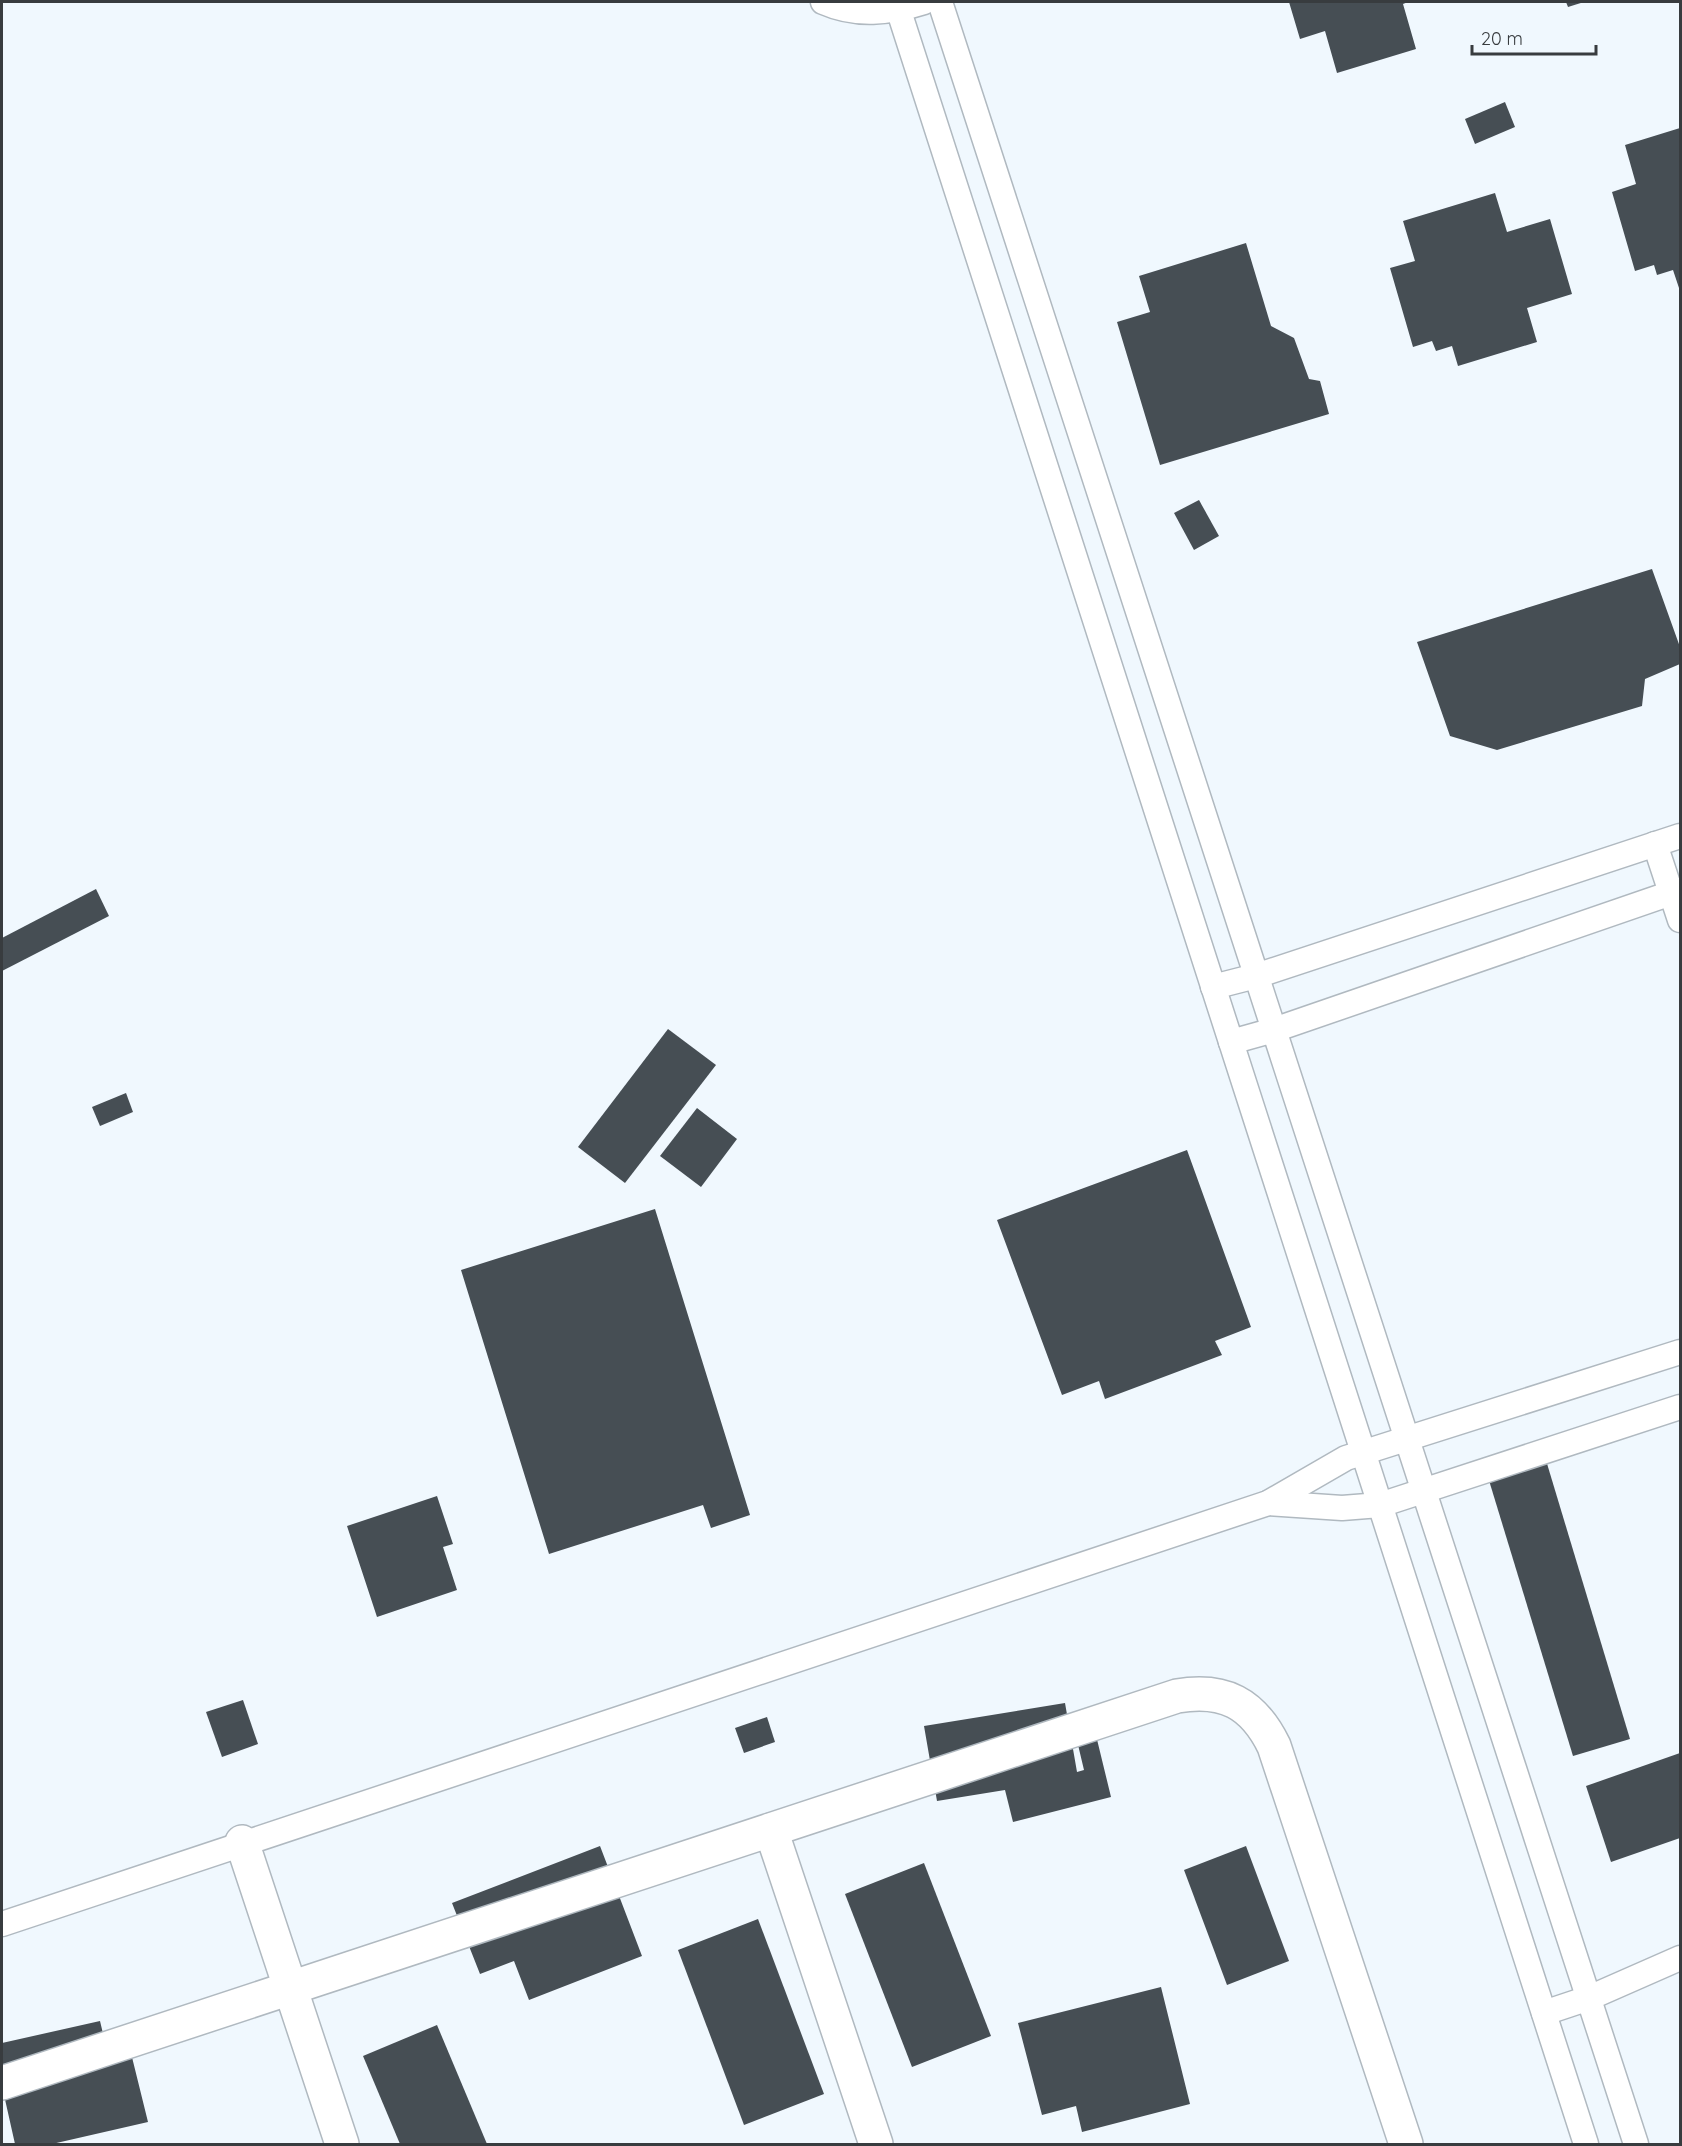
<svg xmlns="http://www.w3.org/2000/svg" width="1682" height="2146" font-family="Quicksand,sans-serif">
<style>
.building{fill:#464e54}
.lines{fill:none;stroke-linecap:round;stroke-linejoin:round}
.service-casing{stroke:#b0b9c0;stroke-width:27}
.minor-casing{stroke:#b0b9c0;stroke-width:36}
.service{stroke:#fff;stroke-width:24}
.minor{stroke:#fff;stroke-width:33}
</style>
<rect width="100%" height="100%" fill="#f0f8fe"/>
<g class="building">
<polygon points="1289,2 1408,2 1403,4 1416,49 1337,73 1325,31 1300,39"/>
<polygon points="1566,2 1584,2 1568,7"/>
<polygon points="1505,102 1515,127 1475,144 1465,119"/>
<polygon points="1680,128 1680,291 1673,270 1657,275 1654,265 1635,271 1612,192 1636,184 1625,145"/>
<polygon points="1495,193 1507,232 1550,219 1572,294 1527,308 1537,342 1458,366 1452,346 1436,351 1432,341 1413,347 1390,268 1415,261 1403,221"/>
<polygon points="1246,243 1271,326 1294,338 1309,379 1320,381 1329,414 1160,465 1117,322 1150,312 1139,276"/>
<polygon points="1199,500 1219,536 1194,550 1174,513"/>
<polygon points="1652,569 1680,647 1680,664 1645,679 1642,706 1497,750 1450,736 1417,642"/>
<polygon points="96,889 109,916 2,971 2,938"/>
<polygon points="668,1029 716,1065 625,1183 578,1147"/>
<polygon points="126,1093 133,1112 100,1126 92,1107"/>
<polygon points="697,1108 737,1139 701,1187 660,1156"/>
<polygon points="1187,1150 1251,1327 1215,1341 1222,1355 1105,1399 1099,1381 1062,1395 997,1220"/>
<polygon points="655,1209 750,1515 711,1528 703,1505 549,1554 461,1270"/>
<polygon points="1542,1447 1630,1739 1573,1756 1484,1464"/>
<polygon points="437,1496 453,1544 443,1547 457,1590 377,1617 347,1526"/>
<polygon points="243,1700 258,1744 222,1757 206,1712"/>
<polygon points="1065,1703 1077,1772 1084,1770 1074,1728 1093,1723 1111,1797 1013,1822 1005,1790 937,1801 924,1726"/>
<polygon points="767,1717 775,1742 744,1753 735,1728"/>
<polygon points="1680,1753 1680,1838 1611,1862 1586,1786"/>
<polygon points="600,1846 642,1956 529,2000 514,1961 480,1974 452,1903"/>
<polygon points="1246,1846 1289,1961 1227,1985 1184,1870"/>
<polygon points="924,1863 991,2036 912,2067 845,1894"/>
<polygon points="758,1919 824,2094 744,2125 678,1950"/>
<polygon points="1161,1987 1190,2104 1082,2132 1076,2106 1042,2115 1018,2023"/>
<polygon points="100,2021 106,2046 128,2041 148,2122 52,2144 15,2144 2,2086 2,2043"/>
<polygon points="437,2025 487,2144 400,2144 363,2056"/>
</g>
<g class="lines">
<defs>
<g id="service">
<path d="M 823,2 C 857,17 889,13 924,2"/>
<polyline points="896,2 1586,2144"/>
<polyline points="940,2 1636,2144"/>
<polyline points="1655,844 1680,920"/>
<polyline points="1213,987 1256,976 1680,836"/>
<polyline points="1231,1042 1274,1030 1680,890"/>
<polyline points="1268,1503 1342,1508 1380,1505 1680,1407"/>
<polyline points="2,1924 1268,1503 1346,1458 1680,1352"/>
<polyline points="1544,2013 1589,1998 1680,1958"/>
</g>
<g id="minor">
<polyline points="771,1830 876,2144"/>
<polyline points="242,1842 342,2144"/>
<path d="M 2,2083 L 1177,1696 C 1224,1688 1253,1703 1274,1746 L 1406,2144"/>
</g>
</defs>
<use href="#service" class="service-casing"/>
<use href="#minor" class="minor-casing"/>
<use href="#service" class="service"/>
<use href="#minor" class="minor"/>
</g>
<rect width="1682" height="2146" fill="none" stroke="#383c3f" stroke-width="6"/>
<path d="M1472 45v9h124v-9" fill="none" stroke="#383c3f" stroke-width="3"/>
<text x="1481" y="45" font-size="18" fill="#383c3f" stroke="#f0f8fe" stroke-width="4.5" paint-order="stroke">20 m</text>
</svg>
